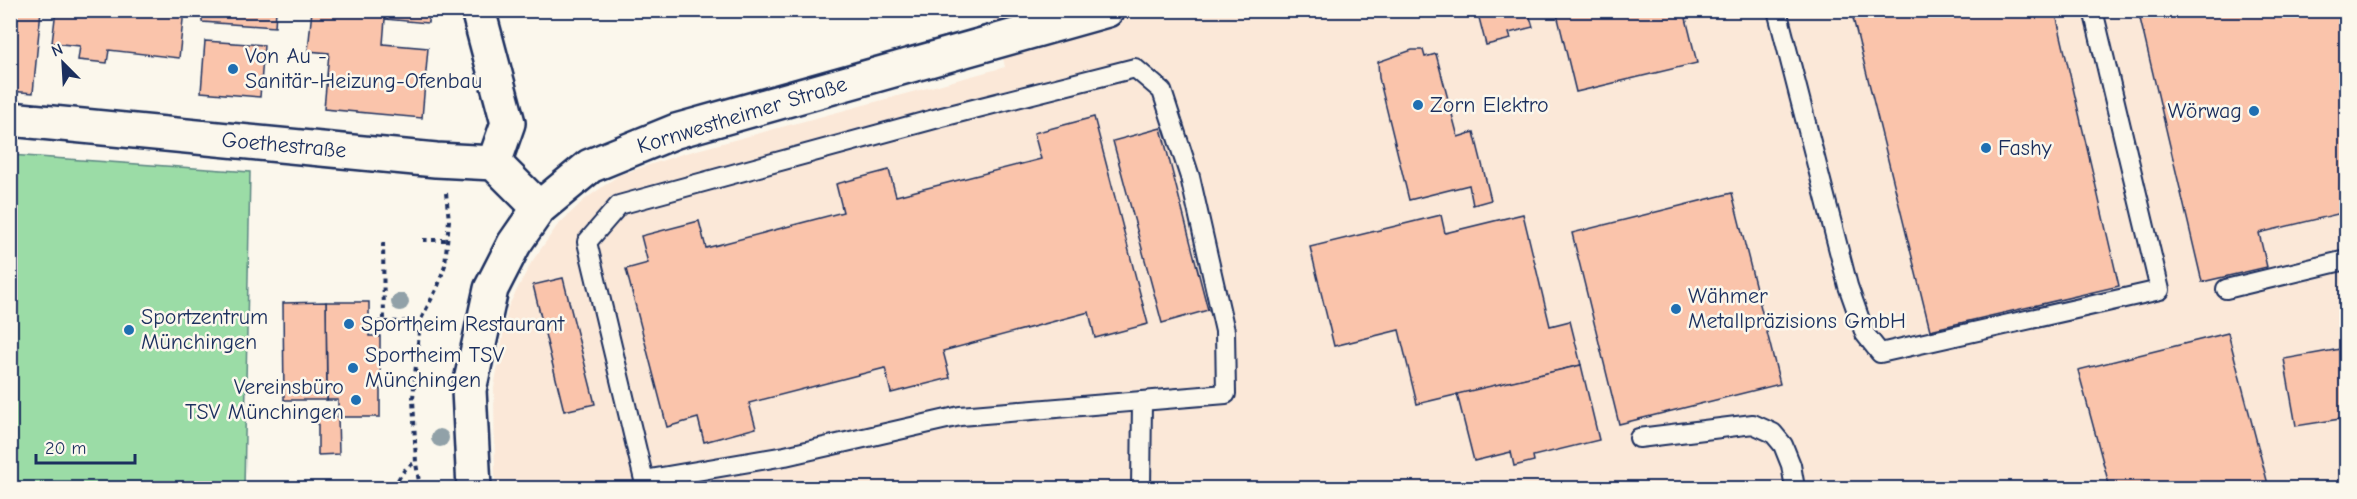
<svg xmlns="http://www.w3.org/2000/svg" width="2357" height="499" font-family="'Comic Neue',sans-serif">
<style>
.built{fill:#fbe8d8}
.green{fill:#9bdca6;stroke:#5b8682;stroke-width:1.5}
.building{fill:#fac4ab;stroke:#1b2f5e;stroke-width:1.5}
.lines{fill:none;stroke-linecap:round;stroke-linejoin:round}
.service-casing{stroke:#1b2f5e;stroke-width:22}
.minor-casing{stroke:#1b2f5e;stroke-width:38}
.path{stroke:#1b2f5e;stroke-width:4;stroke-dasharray:4.5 4.5;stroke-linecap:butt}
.service{stroke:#fbf7ec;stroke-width:18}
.minor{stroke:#fbf7ec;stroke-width:33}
.tree{fill:#91a1a8}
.poi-dot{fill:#1f6fb2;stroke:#fbf7ec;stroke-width:2}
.labels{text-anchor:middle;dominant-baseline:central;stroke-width:5;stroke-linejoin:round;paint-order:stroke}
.poi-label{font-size:22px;fill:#1b2f5e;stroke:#fbf7ec;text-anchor:start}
.street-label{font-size:22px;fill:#1b2f5e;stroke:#fbf7ec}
</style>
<rect width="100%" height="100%" fill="#fbf7ec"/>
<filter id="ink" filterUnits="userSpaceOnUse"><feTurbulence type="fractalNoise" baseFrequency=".0167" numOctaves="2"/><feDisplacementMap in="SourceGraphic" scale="12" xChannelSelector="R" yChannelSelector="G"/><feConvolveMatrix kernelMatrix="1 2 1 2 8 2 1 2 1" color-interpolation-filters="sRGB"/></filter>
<g filter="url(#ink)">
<polygon class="built" points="992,11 2346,11 2346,488 495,488 494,388 508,307 531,263 557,226 584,200 619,175 682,154 1005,67"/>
<polygon class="green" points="10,155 250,172 244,488 11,488"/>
<g class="building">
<polygon points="10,10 41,10 33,93 10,91"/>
<polygon points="56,10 184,10 179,58 109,50 107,63 78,60 80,46 52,43"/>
<polygon points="202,10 276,10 275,27 202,22"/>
<polygon points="312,10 429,10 428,23 385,19 383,44 428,48 422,118 324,109 329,53 308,51"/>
<polygon points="1477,10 1528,10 1533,27 1509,33 1511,39 1486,45"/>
<polygon points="1556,10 1684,10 1697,63 1576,92"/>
<polygon points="1851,10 2055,10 2119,286 1930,330"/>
<polygon points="2138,10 2346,10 2346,212 2259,233 2267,267 2202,282"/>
<polygon points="205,41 264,45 260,97 201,92"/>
<polygon points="1412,50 1423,50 1425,57 1436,54 1458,137 1474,132 1491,200 1473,205 1469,185 1409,200 1379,78 1378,62"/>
<polygon points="1094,117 1148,324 1095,338 1089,312 943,351 950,378 891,393 885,368 749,403 756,428 704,442 698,418 667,427 626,269 648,263 641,236 699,221 706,248 843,212 836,184 889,170 896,196 1041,159 1034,133"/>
<polygon points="1161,128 1208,310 1162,323 1113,141"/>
<polygon points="1732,193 1780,384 1619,424 1572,233"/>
<polygon points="1523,214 1550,326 1570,321 1581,365 1417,404 1399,330 1334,346 1310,247 1441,215 1445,233"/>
<polygon points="563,278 595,404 564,411 533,285"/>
<polygon points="326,302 369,302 369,336 380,336 380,417 338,417 338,400 327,400"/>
<polygon points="326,302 327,400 284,400 283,303"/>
<polygon points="2228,333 2269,488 2110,488 2078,370"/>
<polygon points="2346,348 2346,418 2296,426 2284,359"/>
<polygon points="1581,365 1599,440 1533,456 1534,461 1514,466 1511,452 1474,461 1457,394"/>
<polygon points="318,417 338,417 339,454 318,455"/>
</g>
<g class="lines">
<defs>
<g id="service">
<polyline points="1777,10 1848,286 1865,334 1880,353 2160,290 2093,10"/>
<polyline points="2226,289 2346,260"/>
<polyline points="1639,438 1753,424 1773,433 1783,445 1791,465 1795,488"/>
<polyline points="644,480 785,456 960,416 1226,394 1225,331 1190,177 1162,91 1135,68 942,117 619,205 587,242 644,480 647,488"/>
<polyline points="1141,488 1142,401"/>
</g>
<g id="minor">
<polyline points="478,10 508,123 494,163"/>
<polyline points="10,119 436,160 494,163 539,208"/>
<polyline points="474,488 469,390 491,289 514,244 539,208 590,166 676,131 1107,10"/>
</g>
</defs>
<use href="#service" class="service-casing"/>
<use href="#minor" class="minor-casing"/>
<g class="path">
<polyline points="423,240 448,240"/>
<polyline points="369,322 384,322 383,241"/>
<polyline points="384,322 420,321"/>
<path d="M 394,488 C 399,478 404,466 416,463"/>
<polyline points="420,488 416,463 413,398 420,321 438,286 445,265 449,220 446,193"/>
</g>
<use href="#service" class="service"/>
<use href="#minor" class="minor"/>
</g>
<g class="tree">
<circle cx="400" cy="302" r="9"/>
<circle cx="440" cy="438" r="9"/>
</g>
</g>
<g class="poi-dot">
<circle cx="233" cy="69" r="6"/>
<circle cx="1418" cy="105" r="6"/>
<circle cx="2254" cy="111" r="6"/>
<circle cx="1986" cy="148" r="6"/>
<circle cx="1676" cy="309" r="6"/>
<circle cx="349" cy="324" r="6"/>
<circle cx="129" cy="330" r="6"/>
<circle cx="353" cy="368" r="6"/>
<circle cx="356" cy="400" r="6"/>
</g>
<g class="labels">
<g class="poi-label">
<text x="245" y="56">Von Au -<tspan x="245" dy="25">Sanitär-Heizung-Ofenbau</tspan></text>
<text x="1430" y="105">Zorn Elektro</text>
<text x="2242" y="111" text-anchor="end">Wörwag</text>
<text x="1998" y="148">Fashy</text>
<text x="1688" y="296">Wähmer<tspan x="1688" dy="25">Metallpräzisions GmbH</tspan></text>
<text x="141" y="317">Sportzentrum<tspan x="141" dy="25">Münchingen</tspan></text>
<text x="361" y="324">Sportheim Restaurant</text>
<text x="365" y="355">Sportheim TSV<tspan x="365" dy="25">Münchingen</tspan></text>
<text x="344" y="387" text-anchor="end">Vereinsbüro<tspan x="344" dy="25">TSV Münchingen</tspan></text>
</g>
<g class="street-label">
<text transform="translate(742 115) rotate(-17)">Kornwestheimer Straße</text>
<text transform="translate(284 145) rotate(5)">Goethestraße</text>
</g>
</g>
<rect width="2357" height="499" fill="none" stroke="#fbf7ec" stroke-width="36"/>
<rect x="18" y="18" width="2321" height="463" fill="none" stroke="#1b2f5e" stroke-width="2" filter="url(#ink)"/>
<g transform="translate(63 63) rotate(336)" stroke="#fbf7ec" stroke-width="4.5" paint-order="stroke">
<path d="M0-4.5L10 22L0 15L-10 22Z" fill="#1b2f5e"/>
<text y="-9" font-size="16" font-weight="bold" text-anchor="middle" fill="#1b2f5e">N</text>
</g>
<path d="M36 454v9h99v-9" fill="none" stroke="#1b2f5e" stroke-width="3"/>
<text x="45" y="454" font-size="18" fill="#1b2f5e" stroke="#fbf7ec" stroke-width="4.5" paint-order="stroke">20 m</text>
</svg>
